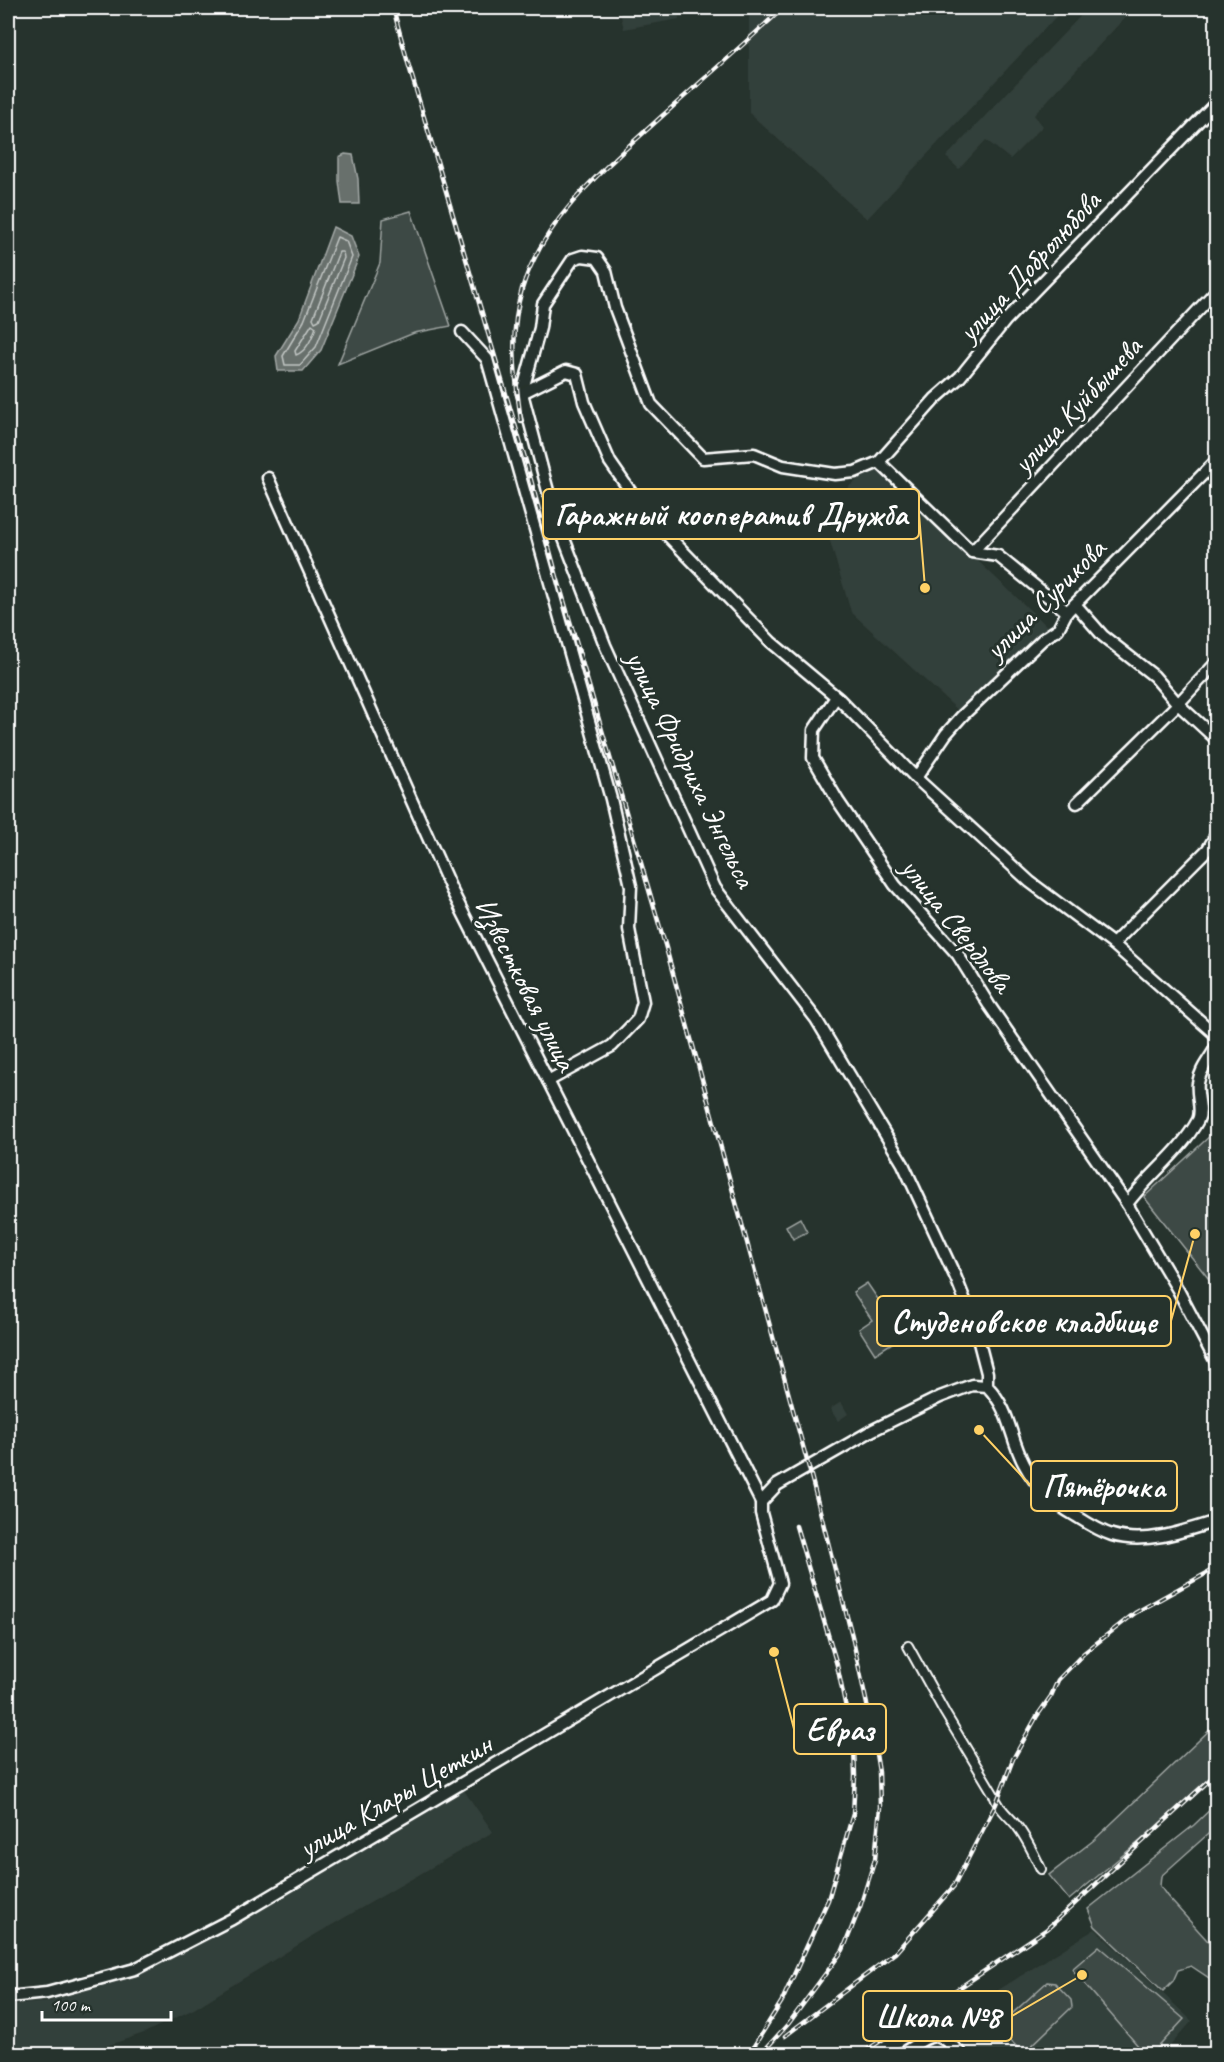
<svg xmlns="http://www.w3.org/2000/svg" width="1224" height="2062" font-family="Caveat,sans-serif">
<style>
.built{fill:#333f3a}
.green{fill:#3e4944;stroke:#9ea4a2;stroke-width:1.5}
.water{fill:#67706c;stroke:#a4a9a7;stroke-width:1.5}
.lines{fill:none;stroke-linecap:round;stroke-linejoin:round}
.shore{stroke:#c2c6c4;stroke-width:1.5}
.pedestrian-casing{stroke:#fff;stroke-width:12}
.minor-casing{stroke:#fff;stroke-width:15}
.pedestrian{stroke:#26332d;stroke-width:8}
.minor{stroke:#26332d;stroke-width:10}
.rail-casing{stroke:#fff;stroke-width:4.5}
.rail{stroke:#26332d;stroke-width:2;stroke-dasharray:7;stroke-linecap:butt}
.labels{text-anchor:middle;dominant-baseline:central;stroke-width:6;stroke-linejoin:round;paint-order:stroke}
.street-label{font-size:30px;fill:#fff;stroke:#26332d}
.leader{fill:none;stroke:#ffd166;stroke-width:2}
.callout-dot{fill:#ffd166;stroke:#26332d;stroke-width:2}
.callout{fill:#26332d;stroke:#ffd166;stroke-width:2}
.callout-label{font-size:32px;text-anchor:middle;font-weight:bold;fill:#fff}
</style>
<rect width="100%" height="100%" fill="#26332d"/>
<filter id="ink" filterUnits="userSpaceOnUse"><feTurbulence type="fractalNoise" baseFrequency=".0167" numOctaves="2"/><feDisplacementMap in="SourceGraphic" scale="12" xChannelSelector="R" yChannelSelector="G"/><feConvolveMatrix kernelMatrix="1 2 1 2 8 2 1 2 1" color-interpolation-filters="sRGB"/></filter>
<g filter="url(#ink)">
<g class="built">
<polygon points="619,8 678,8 679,19 624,29"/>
<polygon points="749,8 1064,8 867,219 749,113"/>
<polygon points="1088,8 1134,8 1034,115 1043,126 1010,159 986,140 959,169 946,157"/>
<polygon points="876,465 1047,626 962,714 851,612 829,538 826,505"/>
<polygon points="841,1402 848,1414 838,1421 830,1409"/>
<polygon points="463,1789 493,1832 311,1937 194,2009 144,2033 92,2051 64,2054 8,2054 8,2005 47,2002 128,1977 188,1949"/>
<polygon points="1095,1929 1192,2021 1163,2054 964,2054 938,2028"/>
</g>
<g class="green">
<polygon points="411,211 451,326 414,333 338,364 380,263 383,219"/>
<polygon points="1211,1135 1216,1139 1216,1288 1144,1197"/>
<polygon points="800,1218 807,1232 793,1239 786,1226"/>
<polygon points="867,1283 903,1336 875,1354 859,1329 872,1320 853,1292"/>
<polygon points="1216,1724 1216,1772 1141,1840 1069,1900 1049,1875 1094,1840"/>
<polygon points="1216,1804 1216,1827 1161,1876 1160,1886 1167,1896 1216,1950 1216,1995 1214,1996 1212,1980 1191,1966 1178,1970 1173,1981 1163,1991 1095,1926 1088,1909 1194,1825"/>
<polygon points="1099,1946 1184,2019 1152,2054 1145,2054 1072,1969"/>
<polygon points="1047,1982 1055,1983 1071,2000 1072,2007 1025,2052 1020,2050 1001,2031 1000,2027 1003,2022"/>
</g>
<g class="water">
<polygon points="345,154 353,155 358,179 359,204 342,204 339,181 339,157"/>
<polygon points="333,227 351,236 359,257 321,350 303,371 278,371 276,356 299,319"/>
</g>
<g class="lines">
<g class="shore">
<polygon points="337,237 346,241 352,257 316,347 300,365 285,365 283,356 304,321"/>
<polygon points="339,252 343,252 344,258 319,320 315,322 313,318"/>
<path d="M 312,324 L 316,327 C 312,338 307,351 296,355 L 295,351 Z"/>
</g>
<defs>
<path id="pedestrian" d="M 908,1646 L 945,1713 L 994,1795 C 998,1808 1008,1815 1017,1826 C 1027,1839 1034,1854 1041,1869"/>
<g id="minor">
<polyline points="462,332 487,359 611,799 631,886 629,929 643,1002 638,1019 612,1046 548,1081"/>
<polyline points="522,393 540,328 543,304 573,259 582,256 597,258 606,271 615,308 651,404 703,458 754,454 783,466 835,474 855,472 879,462 935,399 960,377 1005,321 1216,103"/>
<polyline points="879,462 972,552 998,556 1067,612"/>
<polyline points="268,478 451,889 761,1502"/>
<polyline points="972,552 1216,291"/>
<polyline points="1075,604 1103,636 1154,676 1178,704 1216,739"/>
<polyline points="836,697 814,730 813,758 838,801 895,885 958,955 989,1005 1127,1204"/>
<polyline points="916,778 946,734 962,716 1043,639 1058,629 1067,612 1216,461"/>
<polyline points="1077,803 1178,704 1216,663"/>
<polyline points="1113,944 1208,849 1216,835"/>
<path d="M 1216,1047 C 1210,1059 1200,1069 1198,1083 C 1196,1095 1203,1110 1198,1120 C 1180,1153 1149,1174 1127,1204 L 1178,1290 L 1216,1362"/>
<polyline points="987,1386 987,1373 974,1323 956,1278 903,1164 816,1019 715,888 605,645 553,510 522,393 566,371 577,374 584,402 610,462 644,511 771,642 839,699 916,778 1030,882 1113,944 1216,1035"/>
<path d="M 8,1997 L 47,1993 L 135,1969 L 232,1919 L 772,1600 L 780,1583 L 761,1513 L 761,1502 L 777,1485 L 873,1430 L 940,1397 L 972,1385 L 987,1386 C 1011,1411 1009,1436 1024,1464 C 1036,1487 1054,1504 1076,1516 C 1087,1523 1099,1531 1112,1535 C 1146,1545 1185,1531 1216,1521"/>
<path d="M 901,2054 C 932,2035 933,2026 961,2054"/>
</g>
</defs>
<use href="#pedestrian" class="pedestrian-casing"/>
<use href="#minor" class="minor-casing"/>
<use href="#pedestrian" class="pedestrian"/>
<use href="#minor" class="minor"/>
<defs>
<g id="rail">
<polyline points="393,8 408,63 527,465 557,577 666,948 809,1468 852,1636 870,1718 879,1772 880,1807 875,1859 860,1907 843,1950 789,2023 761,2054"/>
<path d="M 521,421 C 515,377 509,333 522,289 C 544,217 607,166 661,117 C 702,81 743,45 783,8"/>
<polyline points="785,2036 895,1953 954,1886 996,1804 1013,1759 1037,1716 1051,1696 1058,1680 1084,1653 1135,1613 1216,1568"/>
<polyline points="749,2054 782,2001 828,1900 853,1814 855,1776 854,1746 837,1665 796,1526"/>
<polyline points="861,2054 1047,1929 1216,1774"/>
</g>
</defs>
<use href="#rail" class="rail-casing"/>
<use href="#rail" class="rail"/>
</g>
</g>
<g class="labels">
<g class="street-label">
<text transform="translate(1029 266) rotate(-47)">улица Добролюбова</text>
<text transform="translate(1077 405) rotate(-47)">улица Куйбышева</text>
<text transform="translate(1045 599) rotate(-45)">улица Сурикова</text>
<text transform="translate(691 769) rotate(64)">улица Фридриха Энгельса</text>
<text transform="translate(957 925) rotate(52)">улица Свердлова</text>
<text transform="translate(526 984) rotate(63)">Известковая улица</text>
<text transform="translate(395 1796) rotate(-30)">улица Клары Цеткин</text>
</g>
</g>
<path class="leader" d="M925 588L919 514M1195 1234L1171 1321M979 1430L1031 1486M774 1652L794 1729M1082 1975L1012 2016"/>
<g class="callout-dot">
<circle cx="925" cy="588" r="6"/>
<circle cx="1195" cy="1234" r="6"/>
<circle cx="979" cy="1430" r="6"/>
<circle cx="774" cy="1652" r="6"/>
<circle cx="1082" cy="1975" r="6"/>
</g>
<g class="callout">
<rect x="543" y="489" width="376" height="50" rx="6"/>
<rect x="877" y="1296" width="294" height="50" rx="6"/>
<rect x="1031" y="1461" width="146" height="50" rx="6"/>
<rect x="794" y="1704" width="92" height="50" rx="6"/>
<rect x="863" y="1991" width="149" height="50" rx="6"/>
</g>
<g class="callout-label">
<text x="731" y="525">Гаражный кооператив Дружба</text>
<text x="1024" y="1332">Студеновское кладбище</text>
<text x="1104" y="1497">Пятёрочка</text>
<text x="840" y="1740">Евраз</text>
<text x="938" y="2027">Школа №8</text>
</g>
<rect width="1224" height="2062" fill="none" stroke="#26332d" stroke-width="30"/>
<rect x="15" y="15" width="1194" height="2032" fill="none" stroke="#fff" stroke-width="2" filter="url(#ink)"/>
<path d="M42 2011v9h129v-9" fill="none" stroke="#ffffff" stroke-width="3"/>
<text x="51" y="2011" font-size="18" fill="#ffffff" stroke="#26332d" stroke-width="4.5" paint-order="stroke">100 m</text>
</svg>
